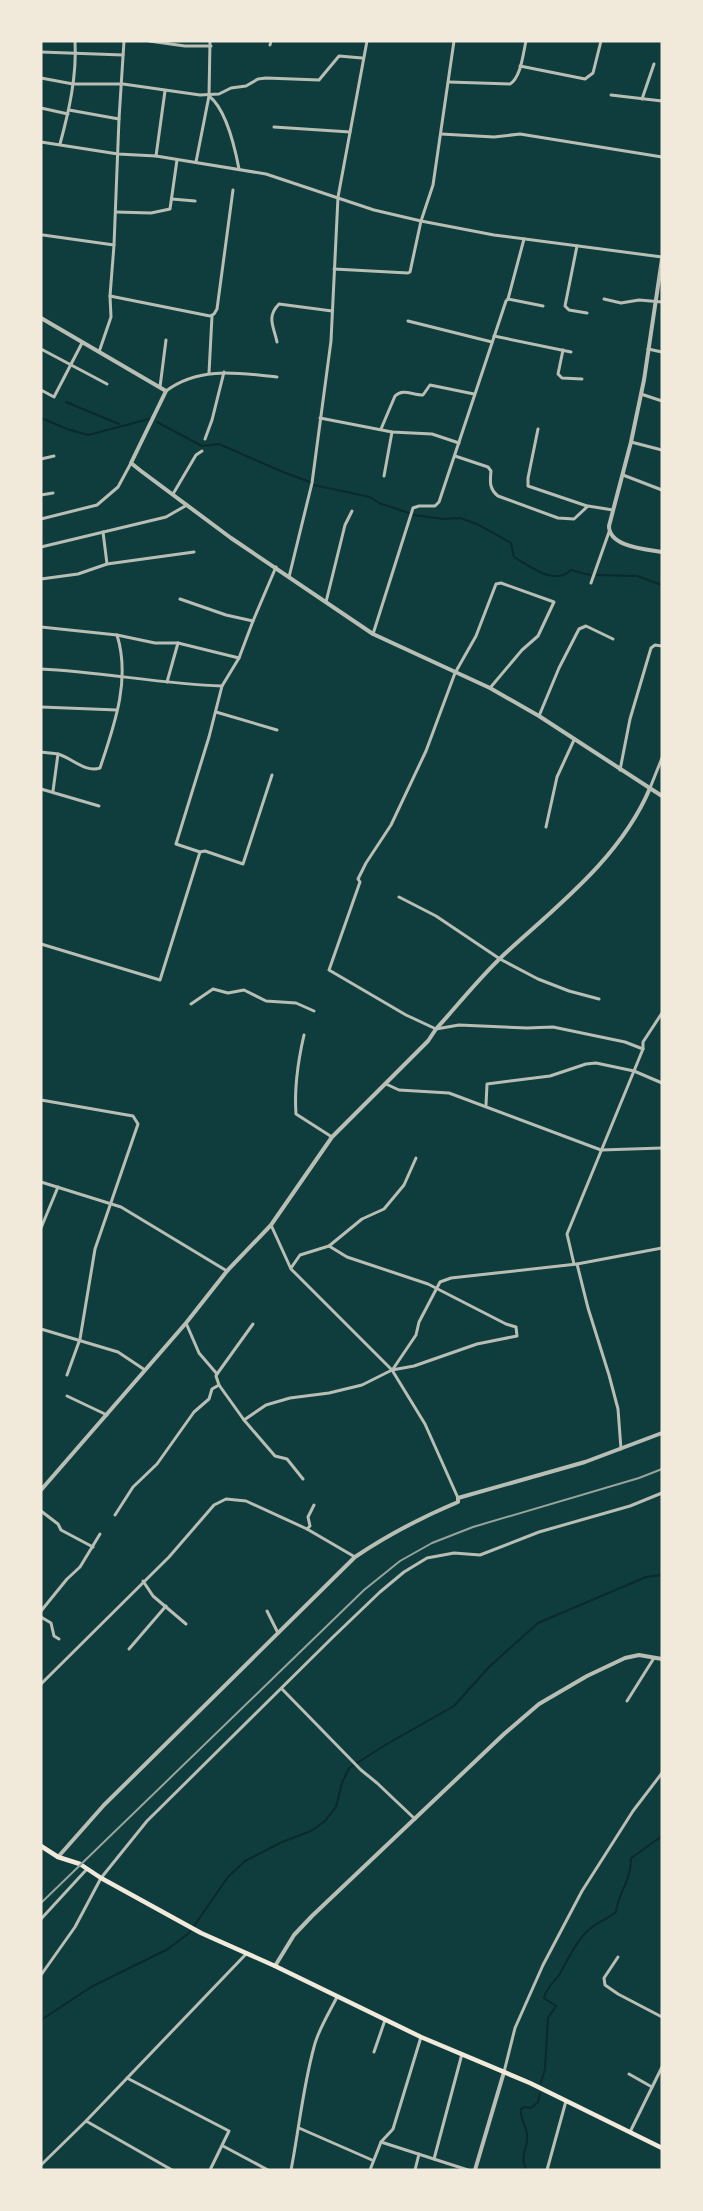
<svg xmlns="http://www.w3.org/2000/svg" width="703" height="2211" font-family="'Zilla Slab',serif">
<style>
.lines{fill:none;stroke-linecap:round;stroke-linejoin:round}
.stream{stroke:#0a2a2b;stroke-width:2}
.minor{stroke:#b8beb3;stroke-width:3}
.tertiary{stroke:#b8beb3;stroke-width:4}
.secondary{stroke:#f1e9da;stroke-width:4.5}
.rail{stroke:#97a49c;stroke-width:2}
</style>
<rect width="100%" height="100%" fill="#0f3d3e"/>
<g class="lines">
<g class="stream">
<polyline points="66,402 119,424"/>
<polyline points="41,418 67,429 88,435 149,419"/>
<polyline points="157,422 202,446 219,444 283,472 310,482"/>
<polyline points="314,485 370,497 379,503 409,513"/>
<path d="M 413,515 L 444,519 L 460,518 L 477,524 L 511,543 L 514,557 C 531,567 554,586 571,570 L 590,575"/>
<polyline points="597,575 637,576 662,585"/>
<polyline points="41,2020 91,1987 168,1949 189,1933 228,1877 245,1861 282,1842 311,1831 325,1821 336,1807 342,1783 349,1768 387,1744 454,1706 489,1667 538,1623 646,1577 662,1575"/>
<path d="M 541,2083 L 545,2069 L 548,2018 L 556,2006 L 544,1998 C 546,1989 553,1983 559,1975 C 569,1958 576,1940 592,1927 C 600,1922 608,1918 616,1912 C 619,1889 631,1883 631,1858 L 662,1836"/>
<path d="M 526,2170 C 519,2150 529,2149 527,2135 C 526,2125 520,2119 521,2109 L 525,2107 L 531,2108 L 538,2102 L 540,2094"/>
</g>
<g class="minor">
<polyline points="149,41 185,46 211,46"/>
<polyline points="270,45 271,41"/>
<polyline points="41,52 123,55"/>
<polyline points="520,66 585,79 593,73 601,41"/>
<polyline points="41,78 73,84 123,84 200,95 219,94 231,88 246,86 258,79 266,78 319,80 339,56 362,58"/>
<path d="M 449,82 L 510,84 C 521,77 523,54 526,41"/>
<polyline points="611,95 662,101"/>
<path d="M 209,96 C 227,110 235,148 239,169"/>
<polyline points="642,99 654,64"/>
<polyline points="41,108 68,114"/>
<polyline points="69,110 119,119"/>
<polyline points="274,127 350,132"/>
<polyline points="441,134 494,137 520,134 662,157"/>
<polyline points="41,142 118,154 156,156 266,174 374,210 421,221 494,235 662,257"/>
<path d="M 60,144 C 69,111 77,76 75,41"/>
<polyline points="156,156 165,91"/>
<polyline points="196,162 209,96 210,41"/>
<polyline points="172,199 195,201"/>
<polyline points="116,212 151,213 170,209 177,160"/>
<polyline points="43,235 114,245"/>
<polyline points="577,246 565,306 569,310 587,313"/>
<polyline points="334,269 408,273 410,272 421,221 433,185 454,41"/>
<polyline points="110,296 210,316 214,314 217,309 233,190"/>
<polyline points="508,299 524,239"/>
<polyline points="604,299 621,303 639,300 662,302"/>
<polyline points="408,321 492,342"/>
<polyline points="494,336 571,352"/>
<path d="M 277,342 C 274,327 266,317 279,304 L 332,311"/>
<polyline points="41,349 107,384"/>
<polyline points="648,349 662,352"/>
<polyline points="563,350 558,374 562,378 582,379"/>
<polyline points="99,352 111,317 110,296 114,245 119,119 124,41"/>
<polyline points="209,373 212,316"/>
<polyline points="160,387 166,340"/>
<polyline points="41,390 54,397 82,343"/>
<path d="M 166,391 C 199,366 239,373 277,377"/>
<polyline points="641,394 662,401"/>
<polyline points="320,418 392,432 432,434 459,443"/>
<path d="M 381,429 L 395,396 C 403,388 412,395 423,395 L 430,385 L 474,394"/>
<polyline points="538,429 528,478 528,486 587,506"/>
<polyline points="205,439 212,420 224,372"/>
<polyline points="631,442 662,450"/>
<path d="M 455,456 L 488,467 L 491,471 C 490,481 489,489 498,496 L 558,518 L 574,519 L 588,506 L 613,510"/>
<polyline points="41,459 54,456"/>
<polyline points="623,475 662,490"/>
<polyline points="384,476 392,432"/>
<polyline points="173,494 196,455 202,451"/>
<polyline points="41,495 53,493"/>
<polyline points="41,519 97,505 118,487 131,463"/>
<polyline points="103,532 107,564"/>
<polyline points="41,547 166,517 187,505"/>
<polyline points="289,577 312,483 331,341 338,197 367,41"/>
<polyline points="41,579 78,574 107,564 194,552"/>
<polyline points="591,583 609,532"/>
<polyline points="326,602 345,525 352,511"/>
<polyline points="253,621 276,567"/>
<polyline points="41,627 117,635 155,643 178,643 239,658"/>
<polyline points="373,634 413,508 419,506 435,506 439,502 506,301 508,299 543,306"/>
<path d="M 41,669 C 102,672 162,684 222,686"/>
<polyline points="167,682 178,643"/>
<polyline points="490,688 522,650 538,636 554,602 501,583 496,584 476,636 455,673 426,751 391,825 366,863 358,879 360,882 329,970 406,1015 436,1029 459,1025 527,1028 553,1027 625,1042 643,1049"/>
<polyline points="41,707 117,710"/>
<polyline points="216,712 277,730"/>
<polyline points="539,716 559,668 579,629 586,626 613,639"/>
<path d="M 41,752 C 47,753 53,753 58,754 C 72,758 85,773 100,768 C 114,726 131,680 117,635"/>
<polyline points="620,770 630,719 651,648 655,645 662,646"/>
<polyline points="650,788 662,758"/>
<polyline points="41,789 99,806"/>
<polyline points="53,791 58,754"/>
<polyline points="546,827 557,777 574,740"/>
<polyline points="200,852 205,851 243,864 272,775"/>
<polyline points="399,897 436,916 500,959 538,979 569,991 599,999"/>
<polyline points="41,944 160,980 200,852 176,844 209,737 222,686 239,658 253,621 226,615 180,599"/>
<polyline points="191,1004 213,989 228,993 244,990 266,1001 296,1003 314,1011"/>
<path d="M 304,1035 C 298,1061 294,1087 296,1114 L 332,1137"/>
<polyline points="386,1084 399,1090 449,1093 601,1150 662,1148"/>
<polyline points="41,1100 133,1116 138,1124 95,1249 80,1339 67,1375"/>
<polyline points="486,1105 487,1084 550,1076 586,1064 596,1063 634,1071 662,1083"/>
<polyline points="41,1182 121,1207 227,1271"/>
<polyline points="271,1225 291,1269 392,1370 425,1424 458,1498"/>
<polyline points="41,1228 58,1187"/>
<polyline points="574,1264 567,1234 643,1049 643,1042 662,1013"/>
<polyline points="577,1264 588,1308 609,1375 618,1409 621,1449"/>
<polyline points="291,1268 300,1255 329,1246 362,1219 384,1209 404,1185 416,1158"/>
<polyline points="186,1323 199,1353 217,1374"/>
<polyline points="41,1329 118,1352 145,1370"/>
<polyline points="393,1369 416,1335 419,1322 440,1282 451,1278 577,1264 662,1248"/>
<polyline points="219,1385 216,1376 217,1374 253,1324"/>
<polyline points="67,1396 107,1415"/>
<polyline points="244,1420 275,1456 287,1459 303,1479"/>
<polyline points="41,1511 58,1524 61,1530 93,1547"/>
<polyline points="115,1515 133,1487 157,1464 194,1412 209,1399 212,1389 219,1385 244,1420 266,1405 290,1398 329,1393 362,1385 392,1370 414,1366 477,1344 517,1336 516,1327 506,1324 428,1284 347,1257 329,1246"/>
<polyline points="307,1529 310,1526 308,1517 314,1505"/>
<polyline points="143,1581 153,1596 186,1624"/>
<polyline points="41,1611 67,1579 80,1567 100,1534"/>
<polyline points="267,1611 278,1633"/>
<polyline points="41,1617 51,1623 54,1636 59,1639"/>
<polyline points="129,1649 166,1606"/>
<polyline points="41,1684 169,1557 214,1505 226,1499 246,1501 307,1529 355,1557"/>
<polyline points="282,1689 361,1770 377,1783 415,1819"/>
<polyline points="627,1701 654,1658"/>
<polyline points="41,1919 87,1869"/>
<polyline points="618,1957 604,1978 605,1985 618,1994 662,2017"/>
<polyline points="41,1975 75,1927 101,1878 147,1821 333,1637 380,1592 404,1572 427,1558 454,1553 480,1555 539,1532 630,1506 662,1493"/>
<polyline points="374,2052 385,2020"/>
<polyline points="504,2072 515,2028 543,1965 582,1891 633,1811 662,1773"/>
<polyline points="629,2074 652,2087"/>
<polyline points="127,2078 229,2131 210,2170"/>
<polyline points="86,2121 172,2170"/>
<polyline points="299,2128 372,2160"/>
<polyline points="630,2132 662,2067"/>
<polyline points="381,2142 468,2170"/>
<polyline points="223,2146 268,2170"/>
<polyline points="434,2159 462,2054"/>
<polyline points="41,2165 86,2121 247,1953"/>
<path d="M 291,2170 C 299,2129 303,2087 314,2047 C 318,2030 329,2013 337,1997"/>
<polyline points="370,2170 381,2142 393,2129 421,2037"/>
<polyline points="415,2170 419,2154"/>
<polyline points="547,2170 566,2101"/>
</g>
<g class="tertiary">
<path d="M 662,259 L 644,380 L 631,442 L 609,526 C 609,547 646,549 662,552"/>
<polyline points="41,318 166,391 131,463 141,471 231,538 373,634 490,688 539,716 662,796"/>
<path d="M 41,1490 L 186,1323 L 227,1271 L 271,1225 L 332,1137 L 428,1041 L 436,1029 C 460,1003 482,974 509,950 C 561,903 622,855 650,788"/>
<path d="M 58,1857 L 104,1805 L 355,1557 C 389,1534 420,1518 458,1502 L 458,1498 L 585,1462 L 662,1433"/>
<polyline points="275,1966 294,1935 312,1916 504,1734 539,1704 587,1676 625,1658 639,1655 662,1659"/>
<polyline points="475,2170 504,2072"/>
</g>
<polyline class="secondary" points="41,1846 58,1857 80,1864 101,1878 201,1933 275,1966 421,2037 530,2083 662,2148"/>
<polyline class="rail" points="41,1903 364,1590 400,1561 432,1543 473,1527 639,1478 662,1469"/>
</g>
<rect width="703" height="2211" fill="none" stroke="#f1e9da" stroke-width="85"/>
</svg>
